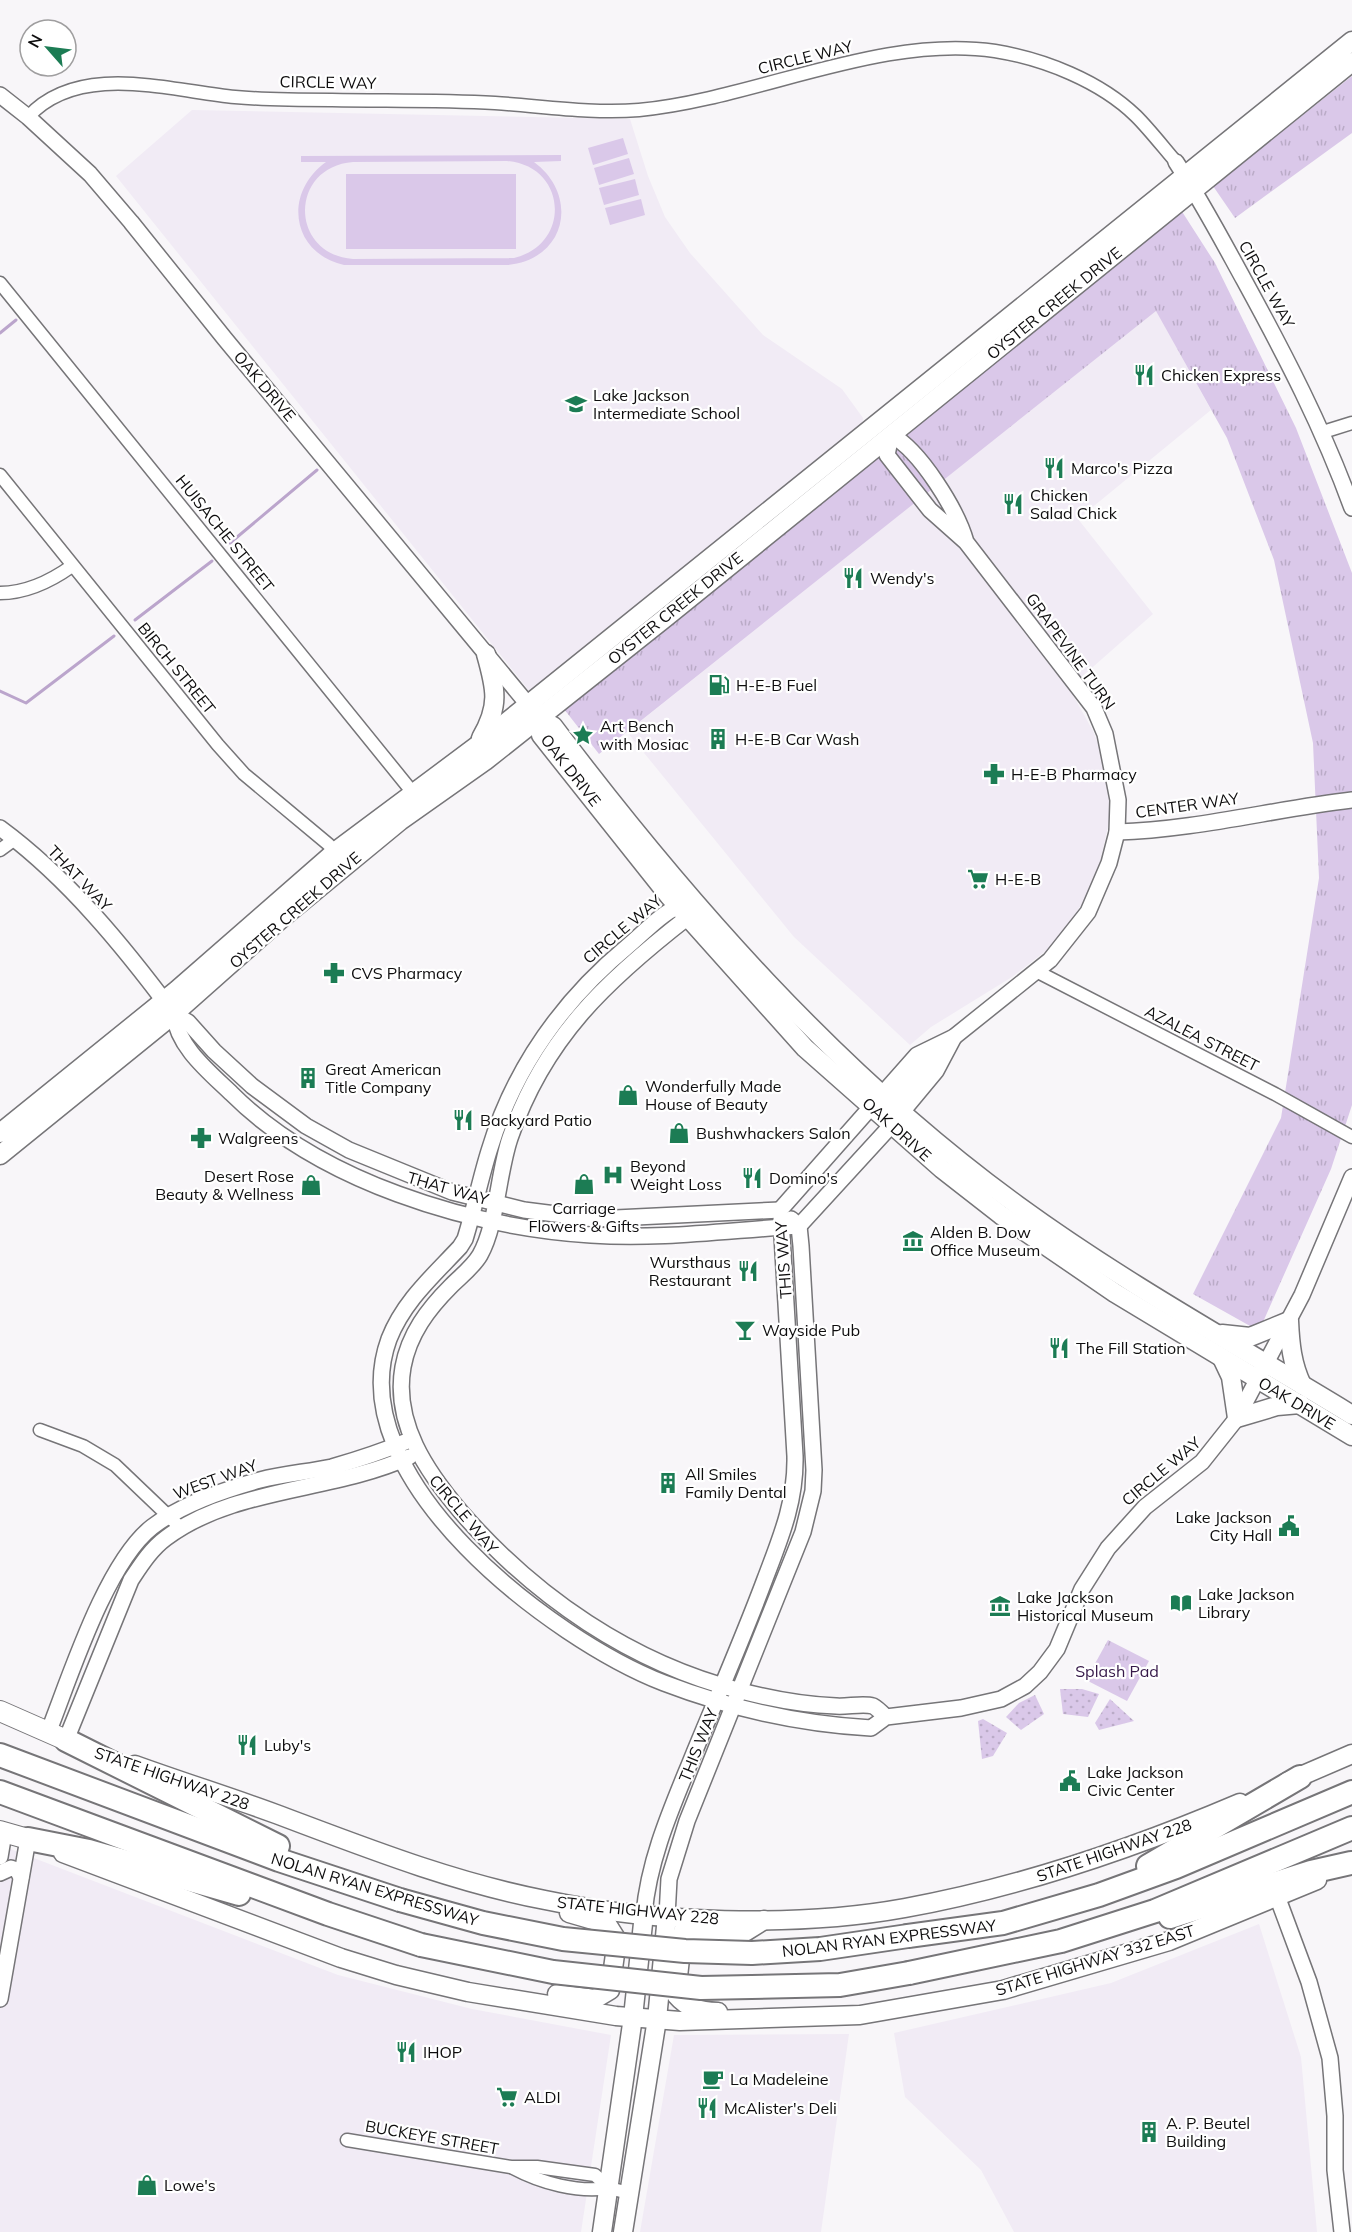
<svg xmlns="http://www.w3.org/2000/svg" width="1352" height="2232" font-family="Mulish,sans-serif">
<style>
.built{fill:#f1ebf5}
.grass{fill:url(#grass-dots)}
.park{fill:url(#park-tufts)}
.pitch{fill:#dac8e9;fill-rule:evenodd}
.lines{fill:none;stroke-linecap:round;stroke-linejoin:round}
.stream{stroke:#bba5cc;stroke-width:3}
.minor-casing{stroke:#767578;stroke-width:15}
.tertiary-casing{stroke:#767578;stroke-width:18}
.secondary-casing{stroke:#767578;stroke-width:21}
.primary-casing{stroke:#767578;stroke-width:22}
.motorway-casing{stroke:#767578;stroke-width:26}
.minor{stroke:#fff;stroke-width:12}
.tertiary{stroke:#fff;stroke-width:15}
.secondary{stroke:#fff;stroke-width:18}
.primary{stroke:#fff;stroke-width:20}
.motorway{stroke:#fff;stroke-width:22}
.motorway-bridge-casing{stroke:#767578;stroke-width:26;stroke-linecap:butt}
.motorway-bridge{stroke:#fff;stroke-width:22}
.labels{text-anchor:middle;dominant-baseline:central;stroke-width:4.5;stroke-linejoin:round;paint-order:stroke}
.street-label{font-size:16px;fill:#0e0d0e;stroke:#fff}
.poi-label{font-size:16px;fill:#0e0d0e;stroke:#fff;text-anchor:start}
.park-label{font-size:16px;fill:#361949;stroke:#fff}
</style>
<defs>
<pattern id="grass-dots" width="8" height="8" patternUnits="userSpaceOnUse" patternTransform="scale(1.5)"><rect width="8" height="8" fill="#dac8e9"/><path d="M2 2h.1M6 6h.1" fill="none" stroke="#baabc7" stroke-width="1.8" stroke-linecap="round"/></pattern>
<pattern id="park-tufts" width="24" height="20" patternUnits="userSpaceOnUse" patternTransform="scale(1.5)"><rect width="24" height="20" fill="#dac8e9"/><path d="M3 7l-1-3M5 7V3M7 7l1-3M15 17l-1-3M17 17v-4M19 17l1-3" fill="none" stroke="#baabc7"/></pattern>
</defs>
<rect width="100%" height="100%" fill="#f8f6f9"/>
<g class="built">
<polygon points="192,110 630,119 648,176 665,217 690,253 763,335 842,389 863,418 862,426 531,693 116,176"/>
<polygon points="1156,310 1211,410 1078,519 1153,614 1069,688 1093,731 1109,771 1110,818 1095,884 1057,942 1012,977 931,1027 910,1045 794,937 627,732"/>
<polygon points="0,1845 338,1975 472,2009 611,2035 581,2232 0,2232"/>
<polygon points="1259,1924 1301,2057 1317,2232 1014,2232 981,2170 905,2097 894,2033 1111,1983"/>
<polygon points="849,2034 821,2232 640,2232 674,2035"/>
</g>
<g class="grass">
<polygon points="1060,1689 1082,1689 1099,1694 1088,1717 1063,1714"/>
<polygon points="1035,1695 1044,1714 1021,1730 1006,1717 1019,1703"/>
<polygon points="1110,1699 1134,1721 1099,1730 1095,1723"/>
<polygon points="983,1719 1007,1733 993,1756 982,1759 978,1721"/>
</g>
<g class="park">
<polygon points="1352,76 1352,133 1235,218 1213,186"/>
<polygon points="1181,210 1215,263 1296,428 1352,573 1352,1105 1331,1169 1259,1331 1193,1294 1281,1118 1319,878 1313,743 1274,560 1227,438 1156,311 599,754 564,709"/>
<polygon points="1108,1640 1149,1661 1127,1701 1086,1680"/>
</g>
<g class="pitch">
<polygon points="623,138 628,154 593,165 588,148"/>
<path d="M 561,155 L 561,161 L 534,162 C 580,196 566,260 507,265 L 344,265 C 291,253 283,193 326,162 L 301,162 L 301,156 ZM 353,162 L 507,161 C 567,166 572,244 514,258 L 353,259 C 289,254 289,167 353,162 Z"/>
<polygon points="629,158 634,174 599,185 594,168"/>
<rect x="346" y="174" width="170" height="75"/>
<polygon points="635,179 639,195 604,205 599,188"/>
<polygon points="641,199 645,215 610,225 605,208"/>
</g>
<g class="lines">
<g class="stream">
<polyline points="0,333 16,320"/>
<polyline points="230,543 317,470"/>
<polyline points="135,620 212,561"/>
<polyline points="0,691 26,703 114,636"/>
</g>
<defs>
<g id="minor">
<path d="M 28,117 C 79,61 171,91 235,97 C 267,100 300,100 332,100 C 386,101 440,100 495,103 C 542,106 592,114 639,110 C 755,99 880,34 995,51 C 1044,59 1100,81 1136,116 C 1150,130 1163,147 1176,162"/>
<polyline points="0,283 418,799"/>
<polyline points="1323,432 1352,423"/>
<polyline points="0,475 218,745 244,774 328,844 340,857"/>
<path d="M 0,593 C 27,593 51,581 72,566"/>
<polyline points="0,850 15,839"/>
<polyline points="1036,971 1275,1094 1352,1137"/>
<polyline points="40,1430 83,1446 115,1465 181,1528"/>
<polyline points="347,2140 511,2167 537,2167 595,2175 609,2188 629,2193"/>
<path d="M 513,2168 C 541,2183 578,2193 609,2188"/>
</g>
<g id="tertiary">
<polyline points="0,95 28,117 90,174 131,222 225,339 535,713"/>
<path d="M 1176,162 C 1201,200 1222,240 1244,280 C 1285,355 1323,428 1352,508"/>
<path d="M 0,828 C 68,878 124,947 174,1014 L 188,1022 L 214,1051 L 252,1086 L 306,1126 L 349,1150 L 452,1192 L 524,1210 L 595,1219 L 780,1210"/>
<path d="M 1117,832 C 1195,830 1274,809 1352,800"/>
<path d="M 687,903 C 665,909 646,931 628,946 C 563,1000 514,1068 489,1151 C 480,1180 474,1210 465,1239 L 460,1247 C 433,1276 404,1301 389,1339 C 338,1478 553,1640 664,1683 C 732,1709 798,1724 871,1728 L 886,1717 L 961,1708 L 1001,1699 L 1025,1686 L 1040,1672 L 1057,1649 L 1082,1589 L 1108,1548 L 1145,1507 L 1202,1462 L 1237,1418 L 1302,1295 L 1352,1177"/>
<path d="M 693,907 L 688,917 C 607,980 544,1038 510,1138 C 498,1173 497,1225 480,1255 C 473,1267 461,1276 451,1286 C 428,1309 409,1334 403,1367 C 393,1423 427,1472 461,1512 C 535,1597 631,1663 741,1691 C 772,1699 805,1705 836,1706 C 847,1707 863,1703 873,1706 C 877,1708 883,1714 886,1717"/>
<path d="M 174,1014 C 177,1046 208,1071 231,1093 C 319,1181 468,1227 591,1235 C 659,1240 730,1230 799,1226 L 887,1130 L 936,1071 L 954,1037"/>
<polyline points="889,1114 892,1102 943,1047"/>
<path d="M 780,1210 L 917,1055 L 954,1037 L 1050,960 L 1088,912 L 1109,863 L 1117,832 L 1118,800 L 1105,734 L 1094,708 L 966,542 L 930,510 L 887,455 L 891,435 C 920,450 957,510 966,542"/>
<path d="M 48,1733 C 70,1677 106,1563 152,1527 C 182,1504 223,1490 260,1480 C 283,1474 308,1472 332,1467 C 356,1460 381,1452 405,1442"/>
<path d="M 66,1740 L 131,1580 C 141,1565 151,1549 166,1538 C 234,1487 332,1492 409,1457"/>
<polyline points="0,1857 4,1833"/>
<polyline points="0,1873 11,1868 17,1870 21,1877"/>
<polyline points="1277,1896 1309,1982 1330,2058 1335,2116 1335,2170 1342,2232"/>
<path d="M 644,1914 C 649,1857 673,1805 694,1753 C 718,1695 743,1638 765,1579 C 781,1537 796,1501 795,1456 L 781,1219"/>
<polyline points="667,1916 669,1879 687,1821 803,1532 813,1491 814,1470 801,1246 799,1226 791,1219"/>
<polyline points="0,1999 28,1839"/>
</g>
<g id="secondary">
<polyline points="539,718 541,735 669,896 805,1048 942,1169 1001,1215 1115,1293 1352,1436"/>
<path d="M 539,718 L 553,726 C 686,902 837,1074 1017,1205 C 1124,1283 1239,1346 1352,1415"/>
<path d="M 481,738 C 500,706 496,689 486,654"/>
<polyline points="0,1133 177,990 336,851 478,745 1352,41"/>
<polyline points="0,1155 174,1014 281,919 400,821 485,761 665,618 1352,62"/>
<path d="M 1222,1334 L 1250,1337 L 1289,1321 C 1290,1344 1292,1364 1302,1385"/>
<polyline points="1222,1358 1231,1377 1237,1418 1277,1406 1300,1404"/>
<path d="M 135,1765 C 182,1782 230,1797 276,1814 C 364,1847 452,1882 545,1900 C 654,1923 795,1928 905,1908 C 1021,1887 1132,1849 1240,1803"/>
<polyline points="1287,1782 1352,1754"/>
<polyline points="63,1853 341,1958 396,1975 468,1992 616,2016 680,2021 860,2015 1003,1990 1169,1941 1317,1880"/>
<polyline points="557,1994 595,1999 610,1990 617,1940 607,1924 569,1913"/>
<path d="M 718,2012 C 699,2011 688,2009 676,1995 L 683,1931 L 745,1932 L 764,1920"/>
<polyline points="602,2232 633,2017 644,1914"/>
<polyline points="623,2232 657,2019 667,1916"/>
</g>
<g id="primary">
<polyline points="0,1711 66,1740"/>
<polyline points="0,1831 28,1839"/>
</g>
<g id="motorway">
<polyline points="66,1740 278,1846"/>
<polyline points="0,1755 279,1860 400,1900"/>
<polyline points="0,1792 328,1914 421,1945"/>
<polyline points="28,1839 89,1851 239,1894"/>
<polyline points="1148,1866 1300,1777"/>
<polyline points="1170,1917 1311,1872 1351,1863"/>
<polyline points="908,1936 1003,1923 1099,1895 1176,1867 1352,1792"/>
<polyline points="909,1973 1061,1941 1155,1911 1352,1828"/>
</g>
</defs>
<use href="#minor" class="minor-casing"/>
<use href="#tertiary" class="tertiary-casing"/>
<use href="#secondary" class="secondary-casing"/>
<use href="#primary" class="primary-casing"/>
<use href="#motorway" class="motorway-casing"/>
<use href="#minor" class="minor"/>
<use href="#tertiary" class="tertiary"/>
<use href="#secondary" class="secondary"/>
<use href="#primary" class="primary"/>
<use href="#motorway" class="motorway"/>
<defs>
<g id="motorway-bridge">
<polyline points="400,1900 483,1923 563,1939 685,1951 752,1953 820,1949 908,1936"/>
<polyline points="421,1945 553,1972 701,1988 840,1985 909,1973"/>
</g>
</defs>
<use href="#motorway-bridge" class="motorway-bridge-casing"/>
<use href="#motorway-bridge" class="motorway-bridge"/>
</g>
<defs>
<symbol id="restaurant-bare" viewBox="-9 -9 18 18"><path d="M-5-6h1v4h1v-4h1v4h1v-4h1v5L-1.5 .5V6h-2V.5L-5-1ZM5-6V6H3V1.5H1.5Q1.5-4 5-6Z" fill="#1c7c54" stroke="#fff" stroke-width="2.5" paint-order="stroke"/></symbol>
<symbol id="school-bare" viewBox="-9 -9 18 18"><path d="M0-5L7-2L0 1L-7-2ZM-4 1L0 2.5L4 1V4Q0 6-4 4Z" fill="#1c7c54" stroke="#fff" stroke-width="2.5" paint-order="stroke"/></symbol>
<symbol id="fuel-bare" viewBox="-9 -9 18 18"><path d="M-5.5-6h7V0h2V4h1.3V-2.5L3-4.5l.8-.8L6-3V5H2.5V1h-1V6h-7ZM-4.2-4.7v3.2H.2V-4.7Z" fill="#1c7c54" stroke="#fff" stroke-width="2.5" paint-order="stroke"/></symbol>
<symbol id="sight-bare" viewBox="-9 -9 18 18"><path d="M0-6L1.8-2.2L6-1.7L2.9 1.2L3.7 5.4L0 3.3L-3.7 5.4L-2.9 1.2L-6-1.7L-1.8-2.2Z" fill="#1c7c54" stroke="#fff" stroke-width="2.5" paint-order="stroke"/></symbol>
<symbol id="building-bare" viewBox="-9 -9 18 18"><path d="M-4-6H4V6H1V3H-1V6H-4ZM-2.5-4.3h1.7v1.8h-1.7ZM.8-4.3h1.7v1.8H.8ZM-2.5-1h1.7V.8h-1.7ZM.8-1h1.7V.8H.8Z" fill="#1c7c54" stroke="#fff" stroke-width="2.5" paint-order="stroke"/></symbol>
<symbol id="pharmacy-bare" viewBox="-9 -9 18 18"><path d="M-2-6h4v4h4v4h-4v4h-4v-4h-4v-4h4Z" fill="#1c7c54" stroke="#fff" stroke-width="2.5" paint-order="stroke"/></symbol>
<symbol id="supermarket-bare" viewBox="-9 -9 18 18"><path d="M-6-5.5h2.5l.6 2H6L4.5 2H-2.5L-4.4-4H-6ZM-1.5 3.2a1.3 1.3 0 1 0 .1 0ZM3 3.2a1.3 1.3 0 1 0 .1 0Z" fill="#1c7c54" stroke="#fff" stroke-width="2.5" paint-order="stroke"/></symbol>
<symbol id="shop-bare" viewBox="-9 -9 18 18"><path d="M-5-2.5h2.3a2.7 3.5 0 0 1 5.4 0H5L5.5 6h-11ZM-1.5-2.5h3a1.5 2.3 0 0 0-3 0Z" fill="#1c7c54" stroke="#fff" stroke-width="2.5" paint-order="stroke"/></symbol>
<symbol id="hospital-bare" viewBox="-9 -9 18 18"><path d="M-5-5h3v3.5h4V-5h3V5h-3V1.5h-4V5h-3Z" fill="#1c7c54" stroke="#fff" stroke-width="2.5" paint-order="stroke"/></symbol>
<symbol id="museum-bare" viewBox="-9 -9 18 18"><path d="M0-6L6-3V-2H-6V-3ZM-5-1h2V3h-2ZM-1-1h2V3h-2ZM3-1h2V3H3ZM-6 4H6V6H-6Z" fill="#1c7c54" stroke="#fff" stroke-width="2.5" paint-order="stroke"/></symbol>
<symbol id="bar-bare" viewBox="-9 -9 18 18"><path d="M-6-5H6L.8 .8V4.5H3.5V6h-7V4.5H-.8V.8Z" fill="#1c7c54" stroke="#fff" stroke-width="2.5" paint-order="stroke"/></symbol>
<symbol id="civic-bare" viewBox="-9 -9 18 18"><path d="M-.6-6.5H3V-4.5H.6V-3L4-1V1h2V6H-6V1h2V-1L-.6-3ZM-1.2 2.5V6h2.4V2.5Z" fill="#1c7c54" stroke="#fff" stroke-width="2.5" paint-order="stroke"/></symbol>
<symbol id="library-bare" viewBox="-9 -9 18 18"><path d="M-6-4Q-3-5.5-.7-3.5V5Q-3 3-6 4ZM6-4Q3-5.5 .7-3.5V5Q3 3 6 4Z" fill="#1c7c54" stroke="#fff" stroke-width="2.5" paint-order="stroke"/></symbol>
<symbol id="cafe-bare" viewBox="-9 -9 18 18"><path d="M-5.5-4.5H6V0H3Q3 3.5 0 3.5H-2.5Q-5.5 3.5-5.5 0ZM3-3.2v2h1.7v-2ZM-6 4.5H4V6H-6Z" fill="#1c7c54" stroke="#fff" stroke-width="2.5" paint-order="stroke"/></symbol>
</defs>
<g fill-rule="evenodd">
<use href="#restaurant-bare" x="1129" y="360" width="30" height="30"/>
<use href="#school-bare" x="561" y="389" width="30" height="30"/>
<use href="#restaurant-bare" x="1039" y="453" width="30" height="30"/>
<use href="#restaurant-bare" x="998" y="489" width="30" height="30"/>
<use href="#restaurant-bare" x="838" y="563" width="30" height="30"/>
<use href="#fuel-bare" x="704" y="670" width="30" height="30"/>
<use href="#sight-bare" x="568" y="720" width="30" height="30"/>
<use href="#building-bare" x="703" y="724" width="30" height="30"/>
<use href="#pharmacy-bare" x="979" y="759" width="30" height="30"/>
<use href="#supermarket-bare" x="963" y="864" width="30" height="30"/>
<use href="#pharmacy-bare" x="319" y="958" width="30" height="30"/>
<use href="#building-bare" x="293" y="1063" width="30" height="30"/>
<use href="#shop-bare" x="613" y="1080" width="30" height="30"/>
<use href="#restaurant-bare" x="448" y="1105" width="30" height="30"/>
<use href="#shop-bare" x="664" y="1118" width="30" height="30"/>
<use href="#pharmacy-bare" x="186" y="1123" width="30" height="30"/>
<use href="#hospital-bare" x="598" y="1160" width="30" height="30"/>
<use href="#restaurant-bare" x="737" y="1163" width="30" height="30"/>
<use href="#shop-bare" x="569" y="1169" width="30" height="30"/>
<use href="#shop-bare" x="296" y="1170" width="30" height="30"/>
<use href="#museum-bare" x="898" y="1226" width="30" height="30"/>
<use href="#restaurant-bare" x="733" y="1256" width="30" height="30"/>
<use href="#bar-bare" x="730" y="1315" width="30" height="30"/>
<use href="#restaurant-bare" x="1044" y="1333" width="30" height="30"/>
<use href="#building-bare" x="653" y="1468" width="30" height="30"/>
<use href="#civic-bare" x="1274" y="1511" width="30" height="30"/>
<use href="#library-bare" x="1166" y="1588" width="30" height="30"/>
<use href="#museum-bare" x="985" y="1591" width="30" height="30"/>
<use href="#restaurant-bare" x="232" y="1730" width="30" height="30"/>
<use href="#civic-bare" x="1055" y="1766" width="30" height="30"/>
<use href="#restaurant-bare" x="391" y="2037" width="30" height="30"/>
<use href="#cafe-bare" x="698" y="2064" width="30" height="30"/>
<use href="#supermarket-bare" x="492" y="2082" width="30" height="30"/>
<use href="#restaurant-bare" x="692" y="2093" width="30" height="30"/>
<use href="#building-bare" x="1134" y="2117" width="30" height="30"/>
<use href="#shop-bare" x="132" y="2170" width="30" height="30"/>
</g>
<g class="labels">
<g class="street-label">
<text transform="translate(805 57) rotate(-14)">CIRCLE WAY</text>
<text transform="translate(328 82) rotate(1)">CIRCLE WAY</text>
<text transform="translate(1267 284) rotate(61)">CIRCLE WAY</text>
<text transform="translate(1054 303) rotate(-39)">OYSTER CREEK DRIVE</text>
<text transform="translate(265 386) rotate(50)">OAK DRIVE</text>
<text transform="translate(225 533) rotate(51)">HUISACHE STREET</text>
<text transform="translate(675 608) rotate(-39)">OYSTER CREEK DRIVE</text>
<text transform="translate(1071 651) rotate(54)">GRAPEVINE TURN</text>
<text transform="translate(177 668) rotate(51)">BIRCH STREET</text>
<text transform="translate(571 770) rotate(52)">OAK DRIVE</text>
<text transform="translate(1187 805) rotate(-8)">CENTER WAY</text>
<text transform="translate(80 878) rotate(46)">THAT WAY</text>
<text transform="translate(295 910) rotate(-41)">OYSTER CREEK DRIVE</text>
<text transform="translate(622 929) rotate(-40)">CIRCLE WAY</text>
<text transform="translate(1202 1038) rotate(27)">AZALEA STREET</text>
<text transform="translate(897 1129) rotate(42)">OAK DRIVE</text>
<text transform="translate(448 1188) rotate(16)">THAT WAY</text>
<text transform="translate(783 1260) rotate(-94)">THIS WAY</text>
<text transform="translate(1297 1403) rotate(31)">OAK DRIVE</text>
<text transform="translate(1161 1471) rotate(-40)">CIRCLE WAY</text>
<text transform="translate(215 1479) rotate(-20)">WEST WAY</text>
<text transform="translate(464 1514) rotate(50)">CIRCLE WAY</text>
<text transform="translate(698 1745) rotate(-68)">THIS WAY</text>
<text transform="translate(172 1778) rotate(19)">STATE HIGHWAY 228</text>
<text transform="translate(1114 1850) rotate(-19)">STATE HIGHWAY 228</text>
<text transform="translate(375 1889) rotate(17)">NOLAN RYAN EXPRESSWAY</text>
<text transform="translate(638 1910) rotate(6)">STATE HIGHWAY 228</text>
<text transform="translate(889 1938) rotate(-7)">NOLAN RYAN EXPRESSWAY</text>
<text transform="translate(1095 1960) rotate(-17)">STATE HIGHWAY 332 EAST</text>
<text transform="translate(432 2137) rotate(10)">BUCKEYE STREET</text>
</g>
<g class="poi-label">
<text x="1161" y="375">Chicken Express</text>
<text x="593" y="395">Lake Jackson<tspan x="593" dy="18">Intermediate School</tspan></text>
<text x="1071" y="468">Marco's Pizza</text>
<text x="1030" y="495">Chicken<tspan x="1030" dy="18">Salad Chick</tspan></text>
<text x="870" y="578">Wendy's</text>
<text x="736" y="685">H-E-B Fuel</text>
<text x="600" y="726">Art Bench<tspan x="600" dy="18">with Mosiac</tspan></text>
<text x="735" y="739">H-E-B Car Wash</text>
<text x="1011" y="774">H-E-B Pharmacy</text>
<text x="995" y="879">H-E-B</text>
<text x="351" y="973">CVS Pharmacy</text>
<text x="325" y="1069">Great American<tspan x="325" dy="18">Title Company</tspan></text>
<text x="645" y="1086">Wonderfully Made<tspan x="645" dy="18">House of Beauty</tspan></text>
<text x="480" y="1120">Backyard Patio</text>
<text x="696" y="1133">Bushwhackers Salon</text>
<text x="218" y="1138">Walgreens</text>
<text x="630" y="1166">Beyond<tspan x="630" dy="18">Weight Loss</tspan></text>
<text x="294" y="1176" text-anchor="end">Desert Rose<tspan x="294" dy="18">Beauty &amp; Wellness</tspan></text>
<text x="769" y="1178">Domino's</text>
<text x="584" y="1208" text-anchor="middle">Carriage<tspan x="584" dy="18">Flowers &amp; Gifts</tspan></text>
<text x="930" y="1232">Alden B. Dow<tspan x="930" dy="18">Office Museum</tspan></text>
<text x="731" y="1262" text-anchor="end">Wursthaus<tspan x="731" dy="18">Restaurant</tspan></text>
<text x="762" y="1330">Wayside Pub</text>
<text x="1076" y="1348">The Fill Station</text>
<text x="685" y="1474">All Smiles<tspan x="685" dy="18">Family Dental</tspan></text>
<text x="1272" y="1517" text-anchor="end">Lake Jackson<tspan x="1272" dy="18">City Hall</tspan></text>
<text x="1198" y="1594">Lake Jackson<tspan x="1198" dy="18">Library</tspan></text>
<text x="1017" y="1597">Lake Jackson<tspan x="1017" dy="18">Historical Museum</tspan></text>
<text x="264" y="1745">Luby's</text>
<text x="1087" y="1772">Lake Jackson<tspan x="1087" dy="18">Civic Center</tspan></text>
<text x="423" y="2052">IHOP</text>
<text x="730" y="2079">La Madeleine</text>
<text x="524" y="2097">ALDI</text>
<text x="724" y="2108">McAlister's Deli</text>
<text x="1166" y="2123">A. P. Beutel<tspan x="1166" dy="18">Building</tspan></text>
<text x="164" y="2185">Lowe's</text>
</g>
<g class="park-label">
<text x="1117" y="1671">Splash Pad</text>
</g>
</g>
<g transform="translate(48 48) rotate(298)"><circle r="28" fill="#ffffff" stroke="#9f9e9f" stroke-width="1.5"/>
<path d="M0-4.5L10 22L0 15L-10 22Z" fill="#1c7c54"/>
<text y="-9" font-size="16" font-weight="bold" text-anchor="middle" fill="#0e0d0e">N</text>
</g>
</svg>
